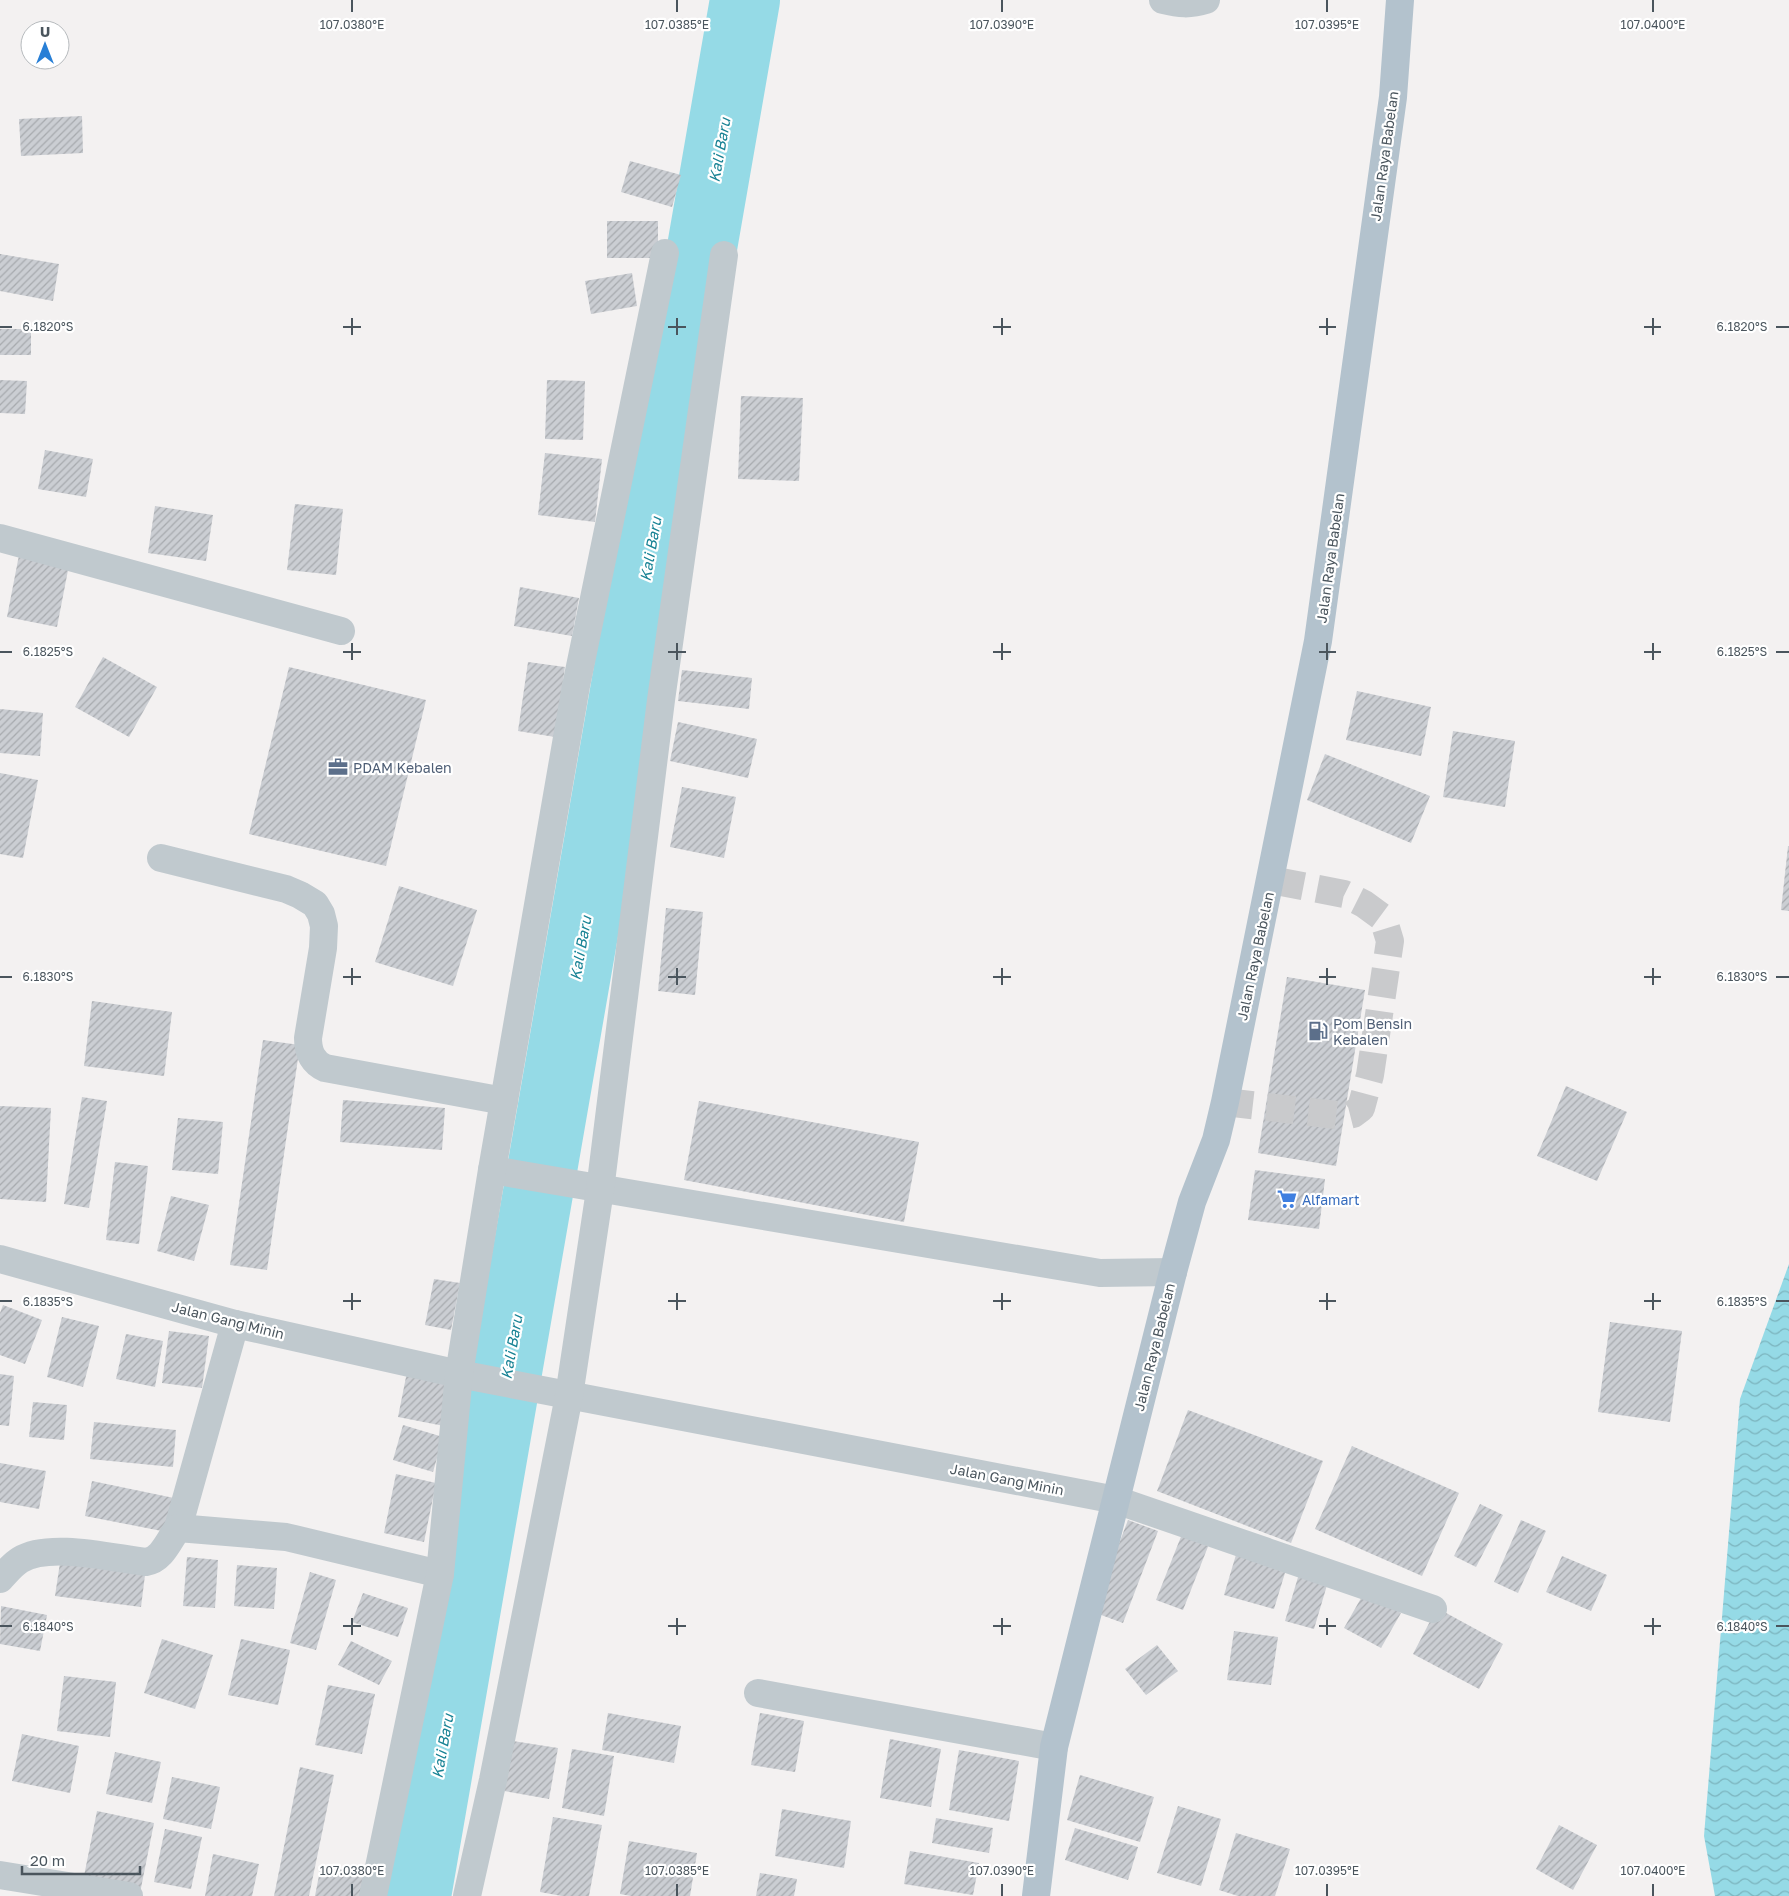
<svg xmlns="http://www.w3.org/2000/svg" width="1789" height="1896" font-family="'Golos Text',sans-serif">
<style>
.water{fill:url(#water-waves)}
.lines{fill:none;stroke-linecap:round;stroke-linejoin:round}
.river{stroke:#95dae6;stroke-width:70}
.building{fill:url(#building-hatch)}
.minor-tunnel{stroke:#c9cacc;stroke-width:28;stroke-dasharray:28 14;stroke-linecap:butt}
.minor{stroke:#c0c9ce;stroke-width:28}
.major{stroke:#b3c2cd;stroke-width:28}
.ticks{fill:none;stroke:#4a555d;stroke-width:2}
.labels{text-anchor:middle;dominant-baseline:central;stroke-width:4.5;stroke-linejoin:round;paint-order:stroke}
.street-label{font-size:14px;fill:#4a555d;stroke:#fff}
.service-label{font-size:14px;fill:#4e5e75;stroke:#fff;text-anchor:start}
.shop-label{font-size:14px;fill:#366cbe;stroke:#fff;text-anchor:start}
.water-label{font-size:15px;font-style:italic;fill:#178294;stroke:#fff}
.ticks-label{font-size:12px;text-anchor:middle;fill:#4a555d;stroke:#fff;stroke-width:4.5;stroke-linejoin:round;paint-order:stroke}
</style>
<defs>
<pattern id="water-waves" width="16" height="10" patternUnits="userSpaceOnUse" patternTransform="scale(1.25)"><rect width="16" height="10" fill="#95dae6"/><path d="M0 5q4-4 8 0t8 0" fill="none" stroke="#7cb4be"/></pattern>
<pattern id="building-hatch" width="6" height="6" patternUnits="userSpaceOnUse" patternTransform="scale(1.25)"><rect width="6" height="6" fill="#cbced3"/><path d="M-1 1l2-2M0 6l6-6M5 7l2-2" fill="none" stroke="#a7aaae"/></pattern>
</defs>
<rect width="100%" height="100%" fill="#f3f1f1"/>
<polygon class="water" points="1789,1264 1789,1896 1715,1896 1704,1836 1740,1399"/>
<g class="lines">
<polyline class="river" points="416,1896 745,0"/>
</g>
<g class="building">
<polygon points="82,116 83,153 21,156 19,119"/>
<polygon points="630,161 681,175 672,207 621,192"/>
<rect x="607" y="221" width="51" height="37"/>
<polygon points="0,254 59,264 53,301 0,291"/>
<polygon points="632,273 637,306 591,314 585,281"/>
<rect x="0" y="329" width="31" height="26"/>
<polygon points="0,380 27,381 25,414 0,413"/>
<polygon points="547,380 585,381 583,440 545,439"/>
<polygon points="741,396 803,398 799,481 738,479"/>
<polygon points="45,450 93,459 86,497 38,489"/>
<polygon points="545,453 602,459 595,522 538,515"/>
<polygon points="295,504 343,509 336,575 287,570"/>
<polygon points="155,506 213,515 206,561 148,553"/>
<polygon points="19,555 69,565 57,627 7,617"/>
<polygon points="520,587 579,598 572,636 514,626"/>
<polygon points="103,657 157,687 129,737 75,707"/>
<polygon points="528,662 565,667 555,737 518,731"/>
<polygon points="289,667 426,700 386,866 249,834"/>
<polygon points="682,670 752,678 749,709 678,701"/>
<polygon points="1357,691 1431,707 1421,756 1346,740"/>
<polygon points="0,709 43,713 40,756 0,753"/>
<polygon points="678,722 757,739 748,778 670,761"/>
<polygon points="1453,731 1515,741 1505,807 1443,797"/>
<polygon points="1325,754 1430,796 1411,843 1307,800"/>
<polygon points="0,773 38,780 23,858 0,854"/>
<polygon points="682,787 736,797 724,858 670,847"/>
<polygon points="1788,846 1789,846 1789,911 1781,910"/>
<polygon points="399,886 477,910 453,986 375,962"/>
<polygon points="666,908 703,912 695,995 658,991"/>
<polygon points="1287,977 1365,990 1336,1166 1258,1153"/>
<polygon points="92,1001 172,1012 164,1076 84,1066"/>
<polygon points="263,1040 300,1045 267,1270 230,1265"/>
<polygon points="1566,1086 1627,1112 1597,1181 1537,1156"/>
<polygon points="82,1097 107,1101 89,1208 64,1204"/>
<polygon points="343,1100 445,1108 442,1150 340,1142"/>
<polygon points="699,1101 919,1142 904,1222 684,1180"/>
<polygon points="0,1106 51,1108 46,1202 0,1199"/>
<polygon points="178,1118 223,1122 218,1174 172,1170"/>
<polygon points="115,1162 148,1166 139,1244 106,1240"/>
<polygon points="1255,1170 1325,1179 1319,1229 1248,1220"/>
<polygon points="171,1196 209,1205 194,1261 157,1251"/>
<polygon points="434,1279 460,1283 451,1330 425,1325"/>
<polygon points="3,1305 42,1320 25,1364 0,1355 0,1313"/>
<polygon points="62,1317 99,1326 83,1387 47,1377"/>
<polygon points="1610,1322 1682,1331 1670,1422 1598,1412"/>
<polygon points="169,1331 209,1336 202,1388 162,1383"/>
<polygon points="126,1334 163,1341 155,1387 116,1379"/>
<polygon points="407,1372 453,1381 444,1426 398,1417"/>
<polygon points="0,1374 14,1376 9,1426 0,1425"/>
<polygon points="33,1402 67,1405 64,1440 29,1437"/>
<polygon points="1188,1410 1323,1461 1291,1543 1157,1491"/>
<polygon points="94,1422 176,1430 173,1467 90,1459"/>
<polygon points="403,1425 443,1437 433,1472 393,1460"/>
<polygon points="1352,1446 1459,1493 1422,1576 1315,1529"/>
<polygon points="0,1463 46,1471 39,1509 0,1502"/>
<polygon points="396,1474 436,1483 424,1542 384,1533"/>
<polygon points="92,1481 174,1498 167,1532 85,1516"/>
<polygon points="1480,1504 1503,1515 1476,1567 1454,1556"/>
<polygon points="1128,1520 1158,1531 1123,1623 1093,1612"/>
<polygon points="1521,1520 1546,1531 1518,1593 1494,1582"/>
<polygon points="1184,1529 1211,1539 1183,1610 1156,1600"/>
<polygon points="1238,1548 1288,1563 1274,1609 1224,1595"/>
<polygon points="61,1556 146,1567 141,1607 55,1596"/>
<polygon points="1562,1556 1607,1575 1591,1611 1546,1592"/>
<polygon points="187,1557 218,1560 215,1608 183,1606"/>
<polygon points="237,1565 277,1568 274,1609 234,1606"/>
<polygon points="1301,1567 1330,1575 1314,1629 1285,1621"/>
<polygon points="310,1572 336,1580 316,1650 290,1643"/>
<polygon points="363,1593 408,1608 398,1637 352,1622"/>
<polygon points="1364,1593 1401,1613 1381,1648 1344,1628"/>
<polygon points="1,1606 47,1615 40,1651 0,1644"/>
<polygon points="1437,1608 1503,1644 1479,1689 1413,1654"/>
<polygon points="1234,1631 1278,1637 1271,1685 1227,1680"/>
<polygon points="162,1639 213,1655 195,1709 144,1693"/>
<polygon points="241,1639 290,1650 278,1705 228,1695"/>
<polygon points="351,1641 392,1661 379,1685 338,1665"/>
<polygon points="1157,1645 1178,1671 1146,1695 1125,1669"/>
<polygon points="64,1676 116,1682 110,1737 57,1731"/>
<polygon points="328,1685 375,1694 362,1754 315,1745"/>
<polygon points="608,1713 681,1726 674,1763 602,1750"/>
<polygon points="760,1713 804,1721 795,1772 751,1765"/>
<polygon points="22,1734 79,1746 70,1793 12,1781"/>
<polygon points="890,1739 941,1749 931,1807 880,1798"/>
<polygon points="513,1741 558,1748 549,1799 504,1791"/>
<polygon points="572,1749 614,1756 604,1816 562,1808"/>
<polygon points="959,1750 1019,1761 1009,1821 949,1810"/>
<polygon points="115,1752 161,1762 152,1803 106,1794"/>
<polygon points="300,1767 334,1775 309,1896 274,1896"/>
<polygon points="1080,1775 1154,1797 1140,1842 1067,1820"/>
<polygon points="172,1777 220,1787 211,1829 163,1819"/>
<polygon points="1178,1806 1221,1819 1201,1886 1157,1873"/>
<polygon points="782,1809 851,1821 844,1868 775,1856"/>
<polygon points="97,1811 154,1823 140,1893 83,1881"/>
<polygon points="553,1817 602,1825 589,1896 562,1896 540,1892"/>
<polygon points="936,1818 993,1828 989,1853 932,1843"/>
<polygon points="1559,1825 1597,1845 1573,1890 1536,1869"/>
<polygon points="1075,1828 1138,1847 1128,1880 1065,1860"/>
<polygon points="165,1829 202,1837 191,1889 154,1882"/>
<polygon points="1236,1833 1290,1849 1275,1896 1238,1896 1219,1890"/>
<polygon points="629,1841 697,1853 690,1896 631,1896 620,1894"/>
<polygon points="910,1851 979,1863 973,1895 904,1884"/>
<polygon points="213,1854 259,1864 252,1896 205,1896"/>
<polygon points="321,1865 367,1875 363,1896 315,1896"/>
<polygon points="760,1873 797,1879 794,1896 756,1896"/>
</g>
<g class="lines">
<polyline class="minor-tunnel" points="1225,1102 1345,1116 1353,1114 1361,1108 1370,1075 1390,941 1383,918 1364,904 1344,894 1271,880"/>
<g class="minor">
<path d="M 1163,0 C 1179,4 1190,5 1206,0"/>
<polyline points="0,538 341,631"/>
<path d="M 161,858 L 286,889 L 300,895 L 315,904 L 321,914 L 324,926 L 323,948 L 308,1038 C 308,1051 312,1062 325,1068 L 504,1101"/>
<polyline points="492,1170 1100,1273 1173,1272"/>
<polyline points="0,1259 235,1324 459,1374 1116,1500 1433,1609"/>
<polyline points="178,1528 235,1324"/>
<path d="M 0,1579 C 6,1573 12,1565 20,1560 C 49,1542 112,1558 146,1562 C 162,1560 169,1540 178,1528 L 286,1537 L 440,1574"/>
<polyline points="758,1693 1054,1747"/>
<polyline points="0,1875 129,1896"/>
<polyline points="373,1896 440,1574 459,1374 492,1170 576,686 665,253"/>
<polyline points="467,1896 493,1780 569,1396 600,1190 661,700 724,255"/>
</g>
<polyline class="major" points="1036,1896 1054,1747 1173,1272 1192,1202 1216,1140 1225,1102 1318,641 1393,97 1400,0"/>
</g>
<path class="ticks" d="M 352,0 L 352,12M 677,0 L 677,12M 1002,0 L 1002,12M 1327,0 L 1327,12M 1653,0 L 1653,12M 352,318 L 352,335M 677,318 L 677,335M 1002,318 L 1002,335M 1327,318 L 1327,335M 1653,318 L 1653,335M 0,327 L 12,327M 343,327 L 361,327M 668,327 L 686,327M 993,327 L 1011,327M 1319,327 L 1336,327M 1644,327 L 1661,327M 1776,327 L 1789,327M 352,643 L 352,660M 677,643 L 677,660M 1002,643 L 1002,660M 1327,643 L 1327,660M 1653,643 L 1653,660M 0,652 L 12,652M 343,652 L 361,652M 668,652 L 686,652M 993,652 L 1011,652M 1319,652 L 1336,652M 1644,652 L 1661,652M 1776,652 L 1789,652M 352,968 L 352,985M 677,968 L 677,985M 1002,968 L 1002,985M 1327,968 L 1327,985M 1653,968 L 1653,985M 0,977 L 12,977M 343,977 L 361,977M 668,977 L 686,977M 993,977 L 1011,977M 1319,977 L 1336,977M 1644,977 L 1661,977M 1776,977 L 1789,977M 352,1293 L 352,1310M 677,1293 L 677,1310M 1002,1293 L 1002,1310M 1327,1293 L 1327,1310M 1653,1293 L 1653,1310M 0,1301 L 12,1301M 343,1301 L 361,1301M 668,1301 L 686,1301M 993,1301 L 1011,1301M 1319,1301 L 1336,1301M 1644,1301 L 1661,1301M 1776,1301 L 1789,1301M 352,1618 L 352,1635M 677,1618 L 677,1635M 1002,1618 L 1002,1635M 1327,1618 L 1327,1635M 1653,1618 L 1653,1635M 0,1626 L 12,1626M 343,1626 L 361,1626M 668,1626 L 686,1626M 993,1626 L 1011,1626M 1319,1626 L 1336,1626M 1644,1626 L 1661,1626M 1776,1626 L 1789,1626M 352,1884 L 352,1896M 677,1884 L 677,1896M 1002,1884 L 1002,1896M 1327,1884 L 1327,1896M 1653,1884 L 1653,1896"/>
<defs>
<symbol id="office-bare" viewBox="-9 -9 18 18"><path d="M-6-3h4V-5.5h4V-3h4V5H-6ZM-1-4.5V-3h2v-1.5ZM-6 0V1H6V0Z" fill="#5c6f8a" stroke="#fff" stroke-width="2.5" paint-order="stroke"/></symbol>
<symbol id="fuel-bare" viewBox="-9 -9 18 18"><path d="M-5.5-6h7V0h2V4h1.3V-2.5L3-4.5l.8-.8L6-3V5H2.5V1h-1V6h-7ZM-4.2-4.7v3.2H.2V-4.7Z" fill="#5c6f8a" stroke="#fff" stroke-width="2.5" paint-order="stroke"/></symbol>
<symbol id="supermarket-bare" viewBox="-9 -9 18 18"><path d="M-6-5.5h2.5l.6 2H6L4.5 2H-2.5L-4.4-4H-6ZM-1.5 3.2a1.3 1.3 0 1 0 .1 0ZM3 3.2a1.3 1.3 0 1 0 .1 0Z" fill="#3f7fe0" stroke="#fff" stroke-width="2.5" paint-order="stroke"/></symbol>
</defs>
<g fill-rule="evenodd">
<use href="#office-bare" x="324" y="753" width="28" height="28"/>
<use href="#fuel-bare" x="1304" y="1017" width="28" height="28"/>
<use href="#supermarket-bare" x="1273" y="1185" width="28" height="28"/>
</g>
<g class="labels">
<g class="street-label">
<text transform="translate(1384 156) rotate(-82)">Jalan Raya Babelan</text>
<text transform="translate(1330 558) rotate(-82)">Jalan Raya Babelan</text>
<text transform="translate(1255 956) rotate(-78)">Jalan Raya Babelan</text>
<text transform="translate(228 1320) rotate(14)">Jalan Gang Minin</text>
<text transform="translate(1154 1347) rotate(-76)">Jalan Raya Babelan</text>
<text transform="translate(1007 1479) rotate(11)">Jalan Gang Minin</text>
</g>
<g class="service-label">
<text x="353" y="767">PDAM Kebalen</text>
<text x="1333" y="1023">Pom Bensin<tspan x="1333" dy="16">Kebalen</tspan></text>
</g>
<g class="shop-label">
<text x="1302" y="1199">Alfamart</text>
</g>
<g class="water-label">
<text transform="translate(719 150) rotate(-80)">Kali Baru</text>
<text transform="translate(650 549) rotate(-80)">Kali Baru</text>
<text transform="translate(580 948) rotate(-80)">Kali Baru</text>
<text transform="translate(511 1347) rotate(-80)">Kali Baru</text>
<text transform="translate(442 1746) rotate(-80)">Kali Baru</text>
</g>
</g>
<g class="ticks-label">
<text x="352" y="29">107.0380°E</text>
<text x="677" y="29">107.0385°E</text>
<text x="1002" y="29">107.0390°E</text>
<text x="1327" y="29">107.0395°E</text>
<text x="1653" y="29">107.0400°E</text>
<text x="48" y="331">6.1820°S</text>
<text x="1742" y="331">6.1820°S</text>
<text x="48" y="656">6.1825°S</text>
<text x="1742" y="656">6.1825°S</text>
<text x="48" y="981">6.1830°S</text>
<text x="1742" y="981">6.1830°S</text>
<text x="48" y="1306">6.1835°S</text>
<text x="1742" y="1306">6.1835°S</text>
<text x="48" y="1631">6.1840°S</text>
<text x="1742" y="1631">6.1840°S</text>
<text x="352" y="1875">107.0380°E</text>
<text x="677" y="1875">107.0385°E</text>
<text x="1002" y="1875">107.0390°E</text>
<text x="1327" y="1875">107.0395°E</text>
<text x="1653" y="1875">107.0400°E</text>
</g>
<g transform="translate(45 45)"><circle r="24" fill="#ffffff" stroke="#b7bbbe"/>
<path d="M0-4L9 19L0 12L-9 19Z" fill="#287fd6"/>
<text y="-8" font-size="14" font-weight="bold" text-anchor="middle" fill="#4a555d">U</text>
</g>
<path d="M22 1866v8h118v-8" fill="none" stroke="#4a555d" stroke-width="2.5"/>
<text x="30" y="1866" font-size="15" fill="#4a555d" stroke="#ffffff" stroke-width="4" paint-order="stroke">20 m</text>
</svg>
